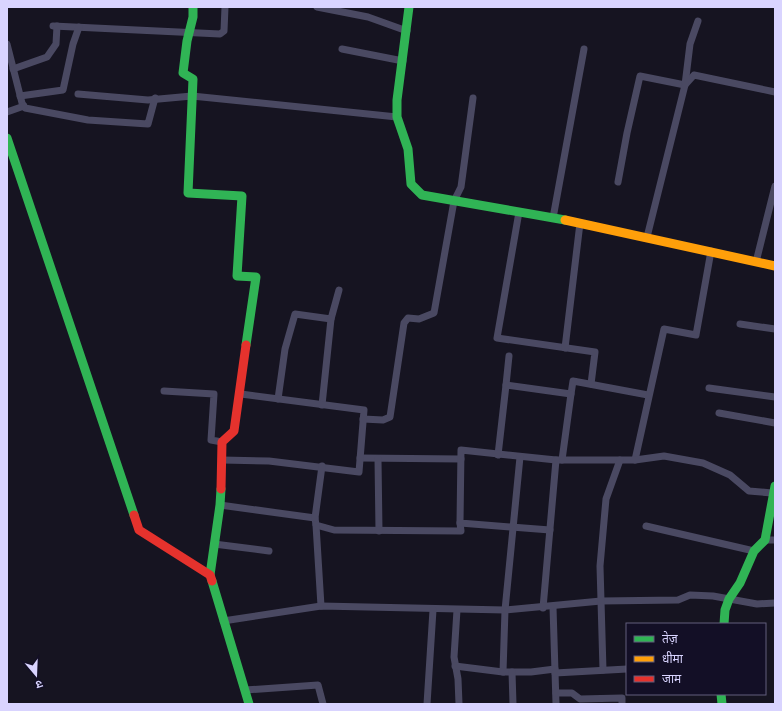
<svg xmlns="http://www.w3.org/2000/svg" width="782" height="711" font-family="Arial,'Noto Sans Devanagari',sans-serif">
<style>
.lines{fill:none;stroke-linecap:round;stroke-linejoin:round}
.street{stroke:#4a4962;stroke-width:7}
.fast{stroke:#30b455;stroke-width:9}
.slow{stroke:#ff9f0a;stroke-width:9}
.jam{stroke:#e5322d;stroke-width:9}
</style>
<rect width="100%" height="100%" fill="#161421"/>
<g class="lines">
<g class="street">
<polyline points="317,7 368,17 407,31"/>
<polyline points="53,26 220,34 224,31 225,7"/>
<polyline points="7,44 22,103 25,108 88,120 148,124 155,98"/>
<polyline points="342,49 403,61"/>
<polyline points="13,69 47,57 56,44 57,26"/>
<polyline points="78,94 148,100 192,96 397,117"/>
<polyline points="20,96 63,90 73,44 79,27"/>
<polyline points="7,112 24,106"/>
<polyline points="618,182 627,133 640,76 685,85 694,75 775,92"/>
<polyline points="519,212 497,338 595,352 591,384"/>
<polyline points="553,218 584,49"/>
<polyline points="647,237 685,85 690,44 698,21"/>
<polyline points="756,262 775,186"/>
<polyline points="740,324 775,329"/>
<polyline points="565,348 580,223"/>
<polyline points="506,385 509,356"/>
<polyline points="709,388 775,397"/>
<polyline points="164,391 214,394 211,440 222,442"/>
<polyline points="278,399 285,349 295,314 331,319 339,290"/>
<polyline points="322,405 331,319"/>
<polyline points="719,413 775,423"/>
<polyline points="363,419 383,420 390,417 404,323 408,318 419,319 434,313 454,201 461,187 473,98"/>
<polyline points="498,455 506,385 571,394 573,381 648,395"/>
<polyline points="360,458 461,459"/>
<polyline points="378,459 379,531"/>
<polyline points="222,460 269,461 359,472 364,410 241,394"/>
<polyline points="562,460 571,394"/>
<polyline points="635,460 664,329 696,335 711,251"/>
<polyline points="220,505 315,518 316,525 334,530 461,531 460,523"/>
<polyline points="315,518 322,466"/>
<polyline points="316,525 321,606"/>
<polyline points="646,526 754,551"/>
<polyline points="550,530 460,523 461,450 556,460 635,460 664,456 703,463 730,475 749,491 772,493"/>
<polyline points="765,540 775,540"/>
<polyline points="214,544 269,551"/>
<polyline points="553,607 556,704"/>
<polyline points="543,608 556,460"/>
<polyline points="457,610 454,657 458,679 459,704"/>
<polyline points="223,621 321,606 505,610 601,601 678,600 690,595 713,596 757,604 775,603"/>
<polyline points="455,666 503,672 505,610 520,457"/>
<polyline points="603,670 600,566 606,499 620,460"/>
<polyline points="503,672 531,672 555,669"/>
<polyline points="512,672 513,704"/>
<polyline points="555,673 627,669"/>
<polyline points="245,690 318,685 323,704"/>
<polyline points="556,693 572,693 580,699 622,698 622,704"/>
<polyline points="427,704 433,610"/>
</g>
<g class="fast">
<polyline points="193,7 193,17 187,41 183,73 193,79 188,193 242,196 237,276 256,277 246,345"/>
<polyline points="409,7 397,100 397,117 408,149 411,184 422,195 565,220"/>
<polyline points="7,138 134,515"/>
<polyline points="210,575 220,505 221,489"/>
<polyline points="212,581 249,704"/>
<polyline points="724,624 725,610 729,599 740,583 754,551 765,540 775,486"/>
<polyline points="721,694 722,704"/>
</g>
<polyline class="slow" points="565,220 775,266"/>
<g class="jam">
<polyline points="221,489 222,442 234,431 246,345"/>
<polyline points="134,515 139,530 210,575 212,581"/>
</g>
</g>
<rect width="782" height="711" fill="none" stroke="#d9d4ff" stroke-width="16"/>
<rect x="626" y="623" width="140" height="72" fill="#130f26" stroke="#625e7d"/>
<rect x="634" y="636" width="20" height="6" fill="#30b455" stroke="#625e7d"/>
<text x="662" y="643" font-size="12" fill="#d9d4ff">तेज़</text>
<rect x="634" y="656" width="20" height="6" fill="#ff9f0a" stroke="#625e7d"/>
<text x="662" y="663" font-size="12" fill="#d9d4ff">धीमा</text>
<rect x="634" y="676" width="20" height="6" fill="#e5322d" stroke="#625e7d"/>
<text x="662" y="683" font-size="12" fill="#d9d4ff">जाम</text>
<g transform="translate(36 675) rotate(161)" stroke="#130f26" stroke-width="3" paint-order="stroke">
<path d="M0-3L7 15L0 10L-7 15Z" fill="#d9d4ff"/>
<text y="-6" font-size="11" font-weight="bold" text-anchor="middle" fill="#d9d4ff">उ</text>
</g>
</svg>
